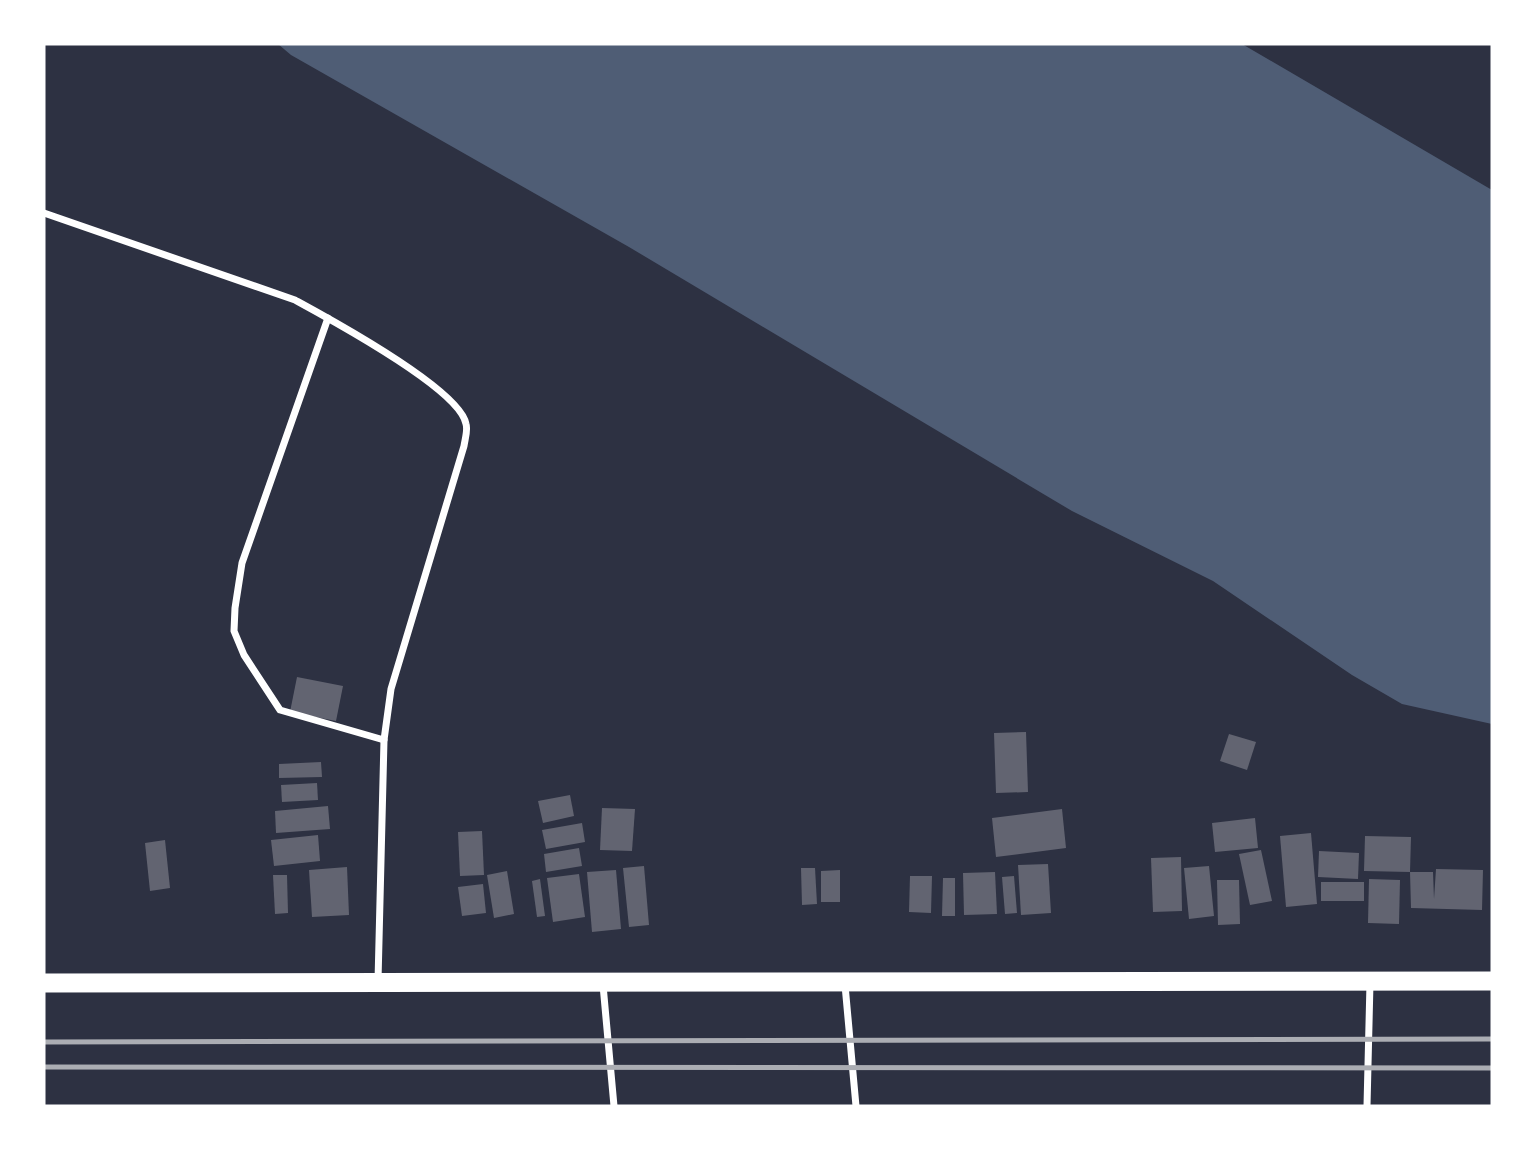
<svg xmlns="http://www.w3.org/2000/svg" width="1536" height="1150" font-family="Overpass,sans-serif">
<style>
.water{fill:#4f5d75}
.building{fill:#626471}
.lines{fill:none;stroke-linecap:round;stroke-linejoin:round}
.minor{stroke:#fff;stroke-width:7}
.trunk{stroke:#fff;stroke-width:19}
.rail{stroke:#abadb3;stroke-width:5}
</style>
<rect width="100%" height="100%" fill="#2d3142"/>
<polygon class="water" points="278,44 1242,44 1492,190 1492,724 1402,704 1352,675 1213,581 1072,511 629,247 291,55"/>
<g class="building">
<polygon points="297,677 343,686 336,721 290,712"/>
<polygon points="1026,732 1028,792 996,793 994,733"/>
<polygon points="1229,734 1256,742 1247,770 1220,761"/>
<polygon points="321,762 322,777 279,778 279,764"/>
<polygon points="317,783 318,800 282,802 281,785"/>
<polygon points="570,795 574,816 543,823 538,801"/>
<polygon points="328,806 330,829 276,833 275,811"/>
<polygon points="602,808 635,809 632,851 600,850"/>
<polygon points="1062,809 1066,848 996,857 992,818"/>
<polygon points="1255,818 1258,848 1215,852 1212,823"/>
<polygon points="582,823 585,842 546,849 542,830"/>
<polygon points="482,831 484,875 460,876 458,832"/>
<polygon points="1311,833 1317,904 1286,907 1280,836"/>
<polygon points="318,835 320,861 274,866 271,840"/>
<polygon points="1365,836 1411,837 1410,872 1364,871"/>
<polygon points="165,840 170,888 150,891 145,843"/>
<polygon points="579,848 582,866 546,872 544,854"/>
<polygon points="1261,850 1272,901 1250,905 1239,854"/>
<polygon points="1319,851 1359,853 1358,879 1318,877"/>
<polygon points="1181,857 1182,911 1153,912 1151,858"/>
<polygon points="1048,864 1051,913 1021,915 1018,865"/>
<polygon points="644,866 649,925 629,927 623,868"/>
<polygon points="1209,866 1214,916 1189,919 1184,868"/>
<polygon points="347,867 349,915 312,917 309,870"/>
<polygon points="801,868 815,868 817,904 802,905"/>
<polygon points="1436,869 1483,870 1482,910 1411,908 1410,872 1433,872 1434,899"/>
<polygon points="616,870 621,929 592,932 587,872"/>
<polygon points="840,870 840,902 821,902 821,871"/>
<polygon points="507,871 514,914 494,918 487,875"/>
<polygon points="995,872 997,914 964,915 963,873"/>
<polygon points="579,874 585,917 553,922 547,878"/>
<polygon points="273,875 287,875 288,913 275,914"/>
<polygon points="910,876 932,876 931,913 909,912"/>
<polygon points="1014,876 1017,913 1005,914 1002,877"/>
<polygon points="943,878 955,878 955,916 942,916"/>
<polygon points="540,879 545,916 537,917 532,881"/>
<polygon points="1369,879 1400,880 1399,924 1368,923"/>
<polygon points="1217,880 1239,880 1240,924 1218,925"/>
<rect x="1321" y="882" width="43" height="19"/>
<polygon points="483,884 486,913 462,916 458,887"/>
</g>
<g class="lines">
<g class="minor">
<path d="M 44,213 L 295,300 C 328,318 460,389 466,424 C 468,430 465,439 464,446 L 391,689 L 384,740 L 378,981"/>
<polyline points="328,318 242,563 235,608 234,631 244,655 280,710 384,740"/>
<polyline points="603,985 614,1106"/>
<polyline points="845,985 856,1106"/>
<polyline points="1367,1106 1370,983"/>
</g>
<polyline class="trunk" points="44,983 1492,981"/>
<g class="rail">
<polyline points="44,1042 1492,1039"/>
<polyline points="44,1067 1492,1068"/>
</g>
</g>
<rect width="1536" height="1150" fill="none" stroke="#ffffff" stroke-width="91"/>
</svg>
